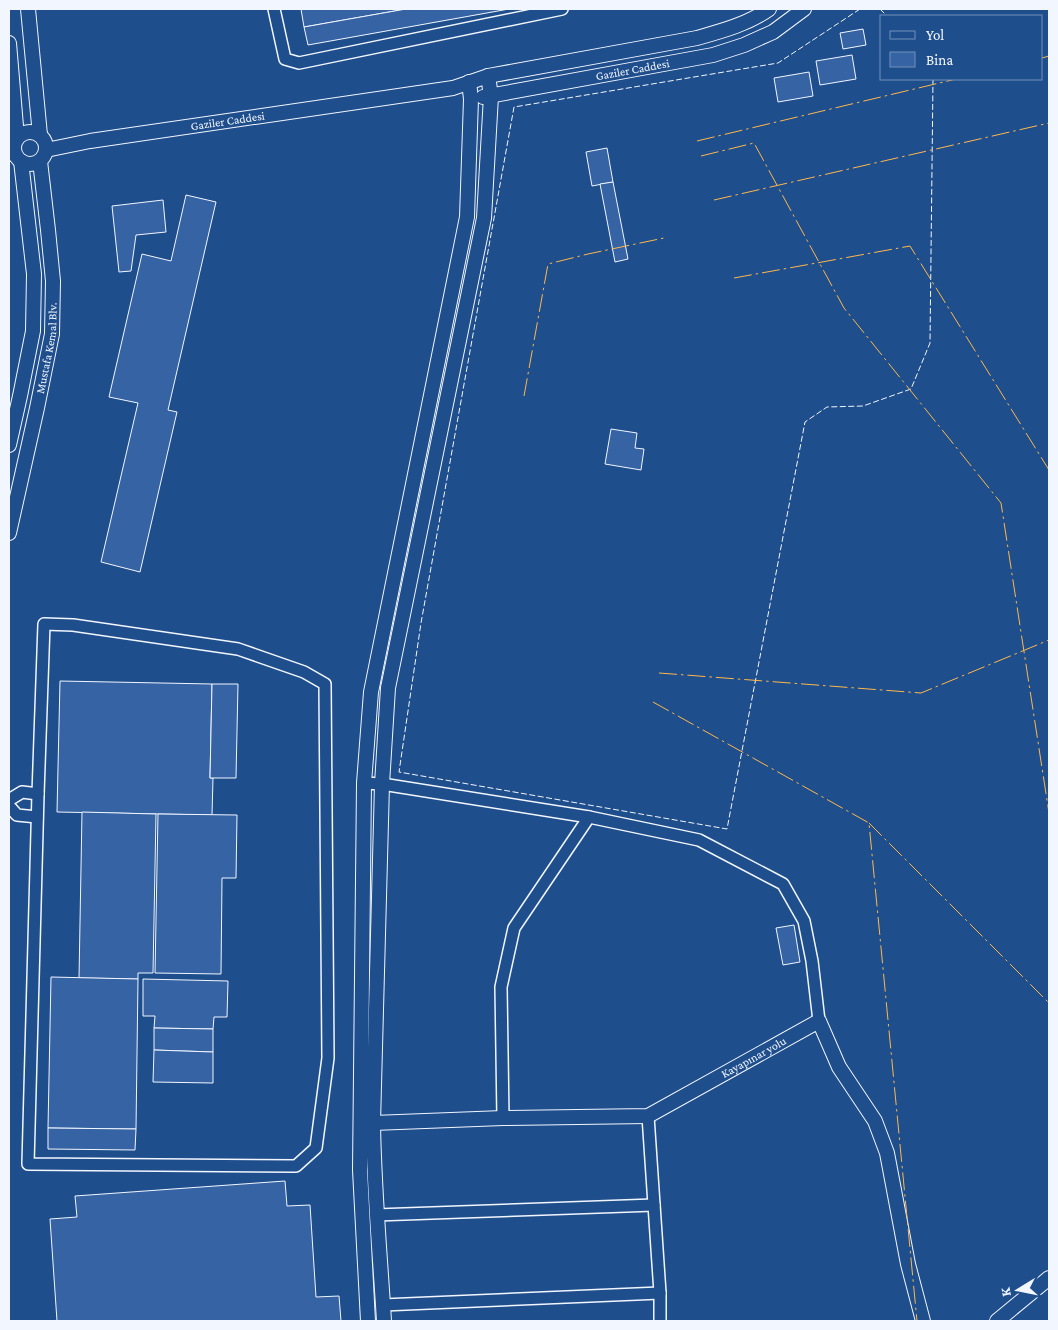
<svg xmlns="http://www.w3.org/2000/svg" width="1058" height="1330" font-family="'Crimson Pro',serif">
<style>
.building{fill:#3563a3;stroke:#f2f6ff}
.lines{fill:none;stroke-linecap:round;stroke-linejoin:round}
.minor-casing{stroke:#f2f6ff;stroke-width:14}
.tertiary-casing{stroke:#f2f6ff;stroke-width:16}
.minor{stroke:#1f4e8c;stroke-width:11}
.tertiary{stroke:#1f4e8c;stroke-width:14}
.fence{stroke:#f2f6ff;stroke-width:1;stroke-dasharray:6 2.5;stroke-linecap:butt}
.power{stroke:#ffb74d;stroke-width:1;stroke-dasharray:18 4 2.5 4;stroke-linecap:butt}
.labels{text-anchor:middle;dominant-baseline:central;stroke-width:4;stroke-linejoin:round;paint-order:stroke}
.street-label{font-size:12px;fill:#f2f6ff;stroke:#1f4e8c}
</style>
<rect width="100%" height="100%" fill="#1f4e8c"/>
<g class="building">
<polygon points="301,9 406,9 304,27"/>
<polygon points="406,9 509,9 308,45 304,27"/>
<polygon points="863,29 866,45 843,49 840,33"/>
<polygon points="852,55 856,79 820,85 816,61"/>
<polygon points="809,72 813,96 778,102 774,78"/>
<polygon points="607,148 613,182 592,186 586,152"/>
<polygon points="613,182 628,259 615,262 600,184"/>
<polygon points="186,195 216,202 168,410 177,412 140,572 101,562 138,403 109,397 142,254 171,261"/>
<polygon points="163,200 166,232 136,235 131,271 119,272 112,206"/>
<polygon points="611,429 637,433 635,448 644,449 641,470 605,464"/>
<polygon points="60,681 212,684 210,778 213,778 212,815 57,812"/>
<polygon points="212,684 238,684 236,778 210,778"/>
<polygon points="82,812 156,814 153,973 138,973 138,979 79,978"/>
<polygon points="158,814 237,815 236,878 222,878 221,974 155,973"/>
<polygon points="794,925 800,962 783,965 776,928"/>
<polygon points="51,977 138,979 136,1129 48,1128"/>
<polygon points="143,979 228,981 227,1017 214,1017 213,1029 154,1028 155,1016 143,1016"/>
<polygon points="154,1028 213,1029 213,1052 154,1050"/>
<polygon points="154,1050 213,1052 213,1083 153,1082"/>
<polygon points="48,1128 136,1129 135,1150 48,1149"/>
<polygon points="285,1181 287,1206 310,1205 316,1297 339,1296 341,1321 57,1321 50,1219 77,1217 75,1196"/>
</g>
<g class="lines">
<defs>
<g id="minor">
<polyline points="274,9 285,59 299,63 562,9"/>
<polyline points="9,144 15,143"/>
<polyline points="9,155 15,153"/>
<polygon points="44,624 73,625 238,649 304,672 325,684 328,1058 316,1148 296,1166 28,1164 38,794"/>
<polyline points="364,783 382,784 589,817 699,840 783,884 804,921 812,961 819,1021"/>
<polyline points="9,800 22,792 38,794"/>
<polyline points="9,806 17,815 37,817"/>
<polyline points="648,1116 660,1293 660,1321"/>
<polyline points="503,1118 501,987 514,928 589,817"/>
<polyline points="376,1215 654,1205"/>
<polyline points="383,1305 660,1293"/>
</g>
<g id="tertiary">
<polyline points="28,9 40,135"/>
<polyline points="9,43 17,138"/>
<path id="s1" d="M 483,97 L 713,55 L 744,45 L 773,32 L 804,9"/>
<circle cx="30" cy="148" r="16"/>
<path id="s2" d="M 46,150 L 90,141 L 453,88 L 488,76 L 697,38 C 722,31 748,24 769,9"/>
<polyline points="9,445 20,396 33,331 34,274 21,161"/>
<path id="s3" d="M 9,533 L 37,408 L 52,334 L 53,281 L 48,230 L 40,161"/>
<path id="s4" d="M 373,1123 L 503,1118 L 648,1116 L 819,1021 L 839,1067 L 875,1121 L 887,1153 L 908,1264 L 923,1321"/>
<polyline points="368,1321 360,1170 364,783 371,692 467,217 471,99 469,82"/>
<path d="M 384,1321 C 380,1255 374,1190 373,1123 L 382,784 L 388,688 L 484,218 L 491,96 L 488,76"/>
<polyline points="997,1321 1049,1278"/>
</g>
</defs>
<use href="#minor" class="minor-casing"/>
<use href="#tertiary" class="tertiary-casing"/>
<use href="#minor" class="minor"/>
<use href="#tertiary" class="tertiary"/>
<g class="fence">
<polyline points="860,9 778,63 514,107 421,623 399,772 727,829 805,422 827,407 863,406 911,389 930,343 933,79"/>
<polyline points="880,9 887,16"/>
</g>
<g class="power">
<polyline points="1042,58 1049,56"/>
<polyline points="697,141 956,79"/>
<polyline points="701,156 754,143 844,308 1001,503 1049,813"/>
<polyline points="714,200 1049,123"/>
<polyline points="734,278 910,246 1049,470"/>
<polyline points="524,396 548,264 588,254 664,238"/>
<polyline points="659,673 921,693 1049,640"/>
<polyline points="653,702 869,823 917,1321"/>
<polyline points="869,823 1049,1003"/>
</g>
</g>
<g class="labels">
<g class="street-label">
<text stroke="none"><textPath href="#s1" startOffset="152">Gaziler Caddesi</textPath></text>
<text stroke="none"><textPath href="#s2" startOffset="184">Gaziler Caddesi</textPath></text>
<text stroke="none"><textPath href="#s3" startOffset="189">Mustafa Kemal Blv.</textPath></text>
<text stroke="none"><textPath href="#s4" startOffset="396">Kayapınar yolu</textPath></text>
</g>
</g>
<rect width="1058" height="1330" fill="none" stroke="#f2f6ff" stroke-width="20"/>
<rect x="880" y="15" width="162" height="65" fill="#1f4e8c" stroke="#7391ba"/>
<rect x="890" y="31" width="25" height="8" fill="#1f4e8c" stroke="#7391ba"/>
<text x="926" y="40" font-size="15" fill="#f2f6ff">Yol</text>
<rect x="890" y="52" width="25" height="15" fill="#3563a3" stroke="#7391ba"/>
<text x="926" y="65" font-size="15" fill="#f2f6ff">Bina</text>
<g transform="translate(1018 1290) rotate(260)" stroke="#1f4e8c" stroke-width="4" paint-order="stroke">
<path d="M0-4L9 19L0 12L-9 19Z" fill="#f2f6ff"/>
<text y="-8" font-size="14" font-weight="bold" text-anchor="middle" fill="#f2f6ff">K</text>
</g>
</svg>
